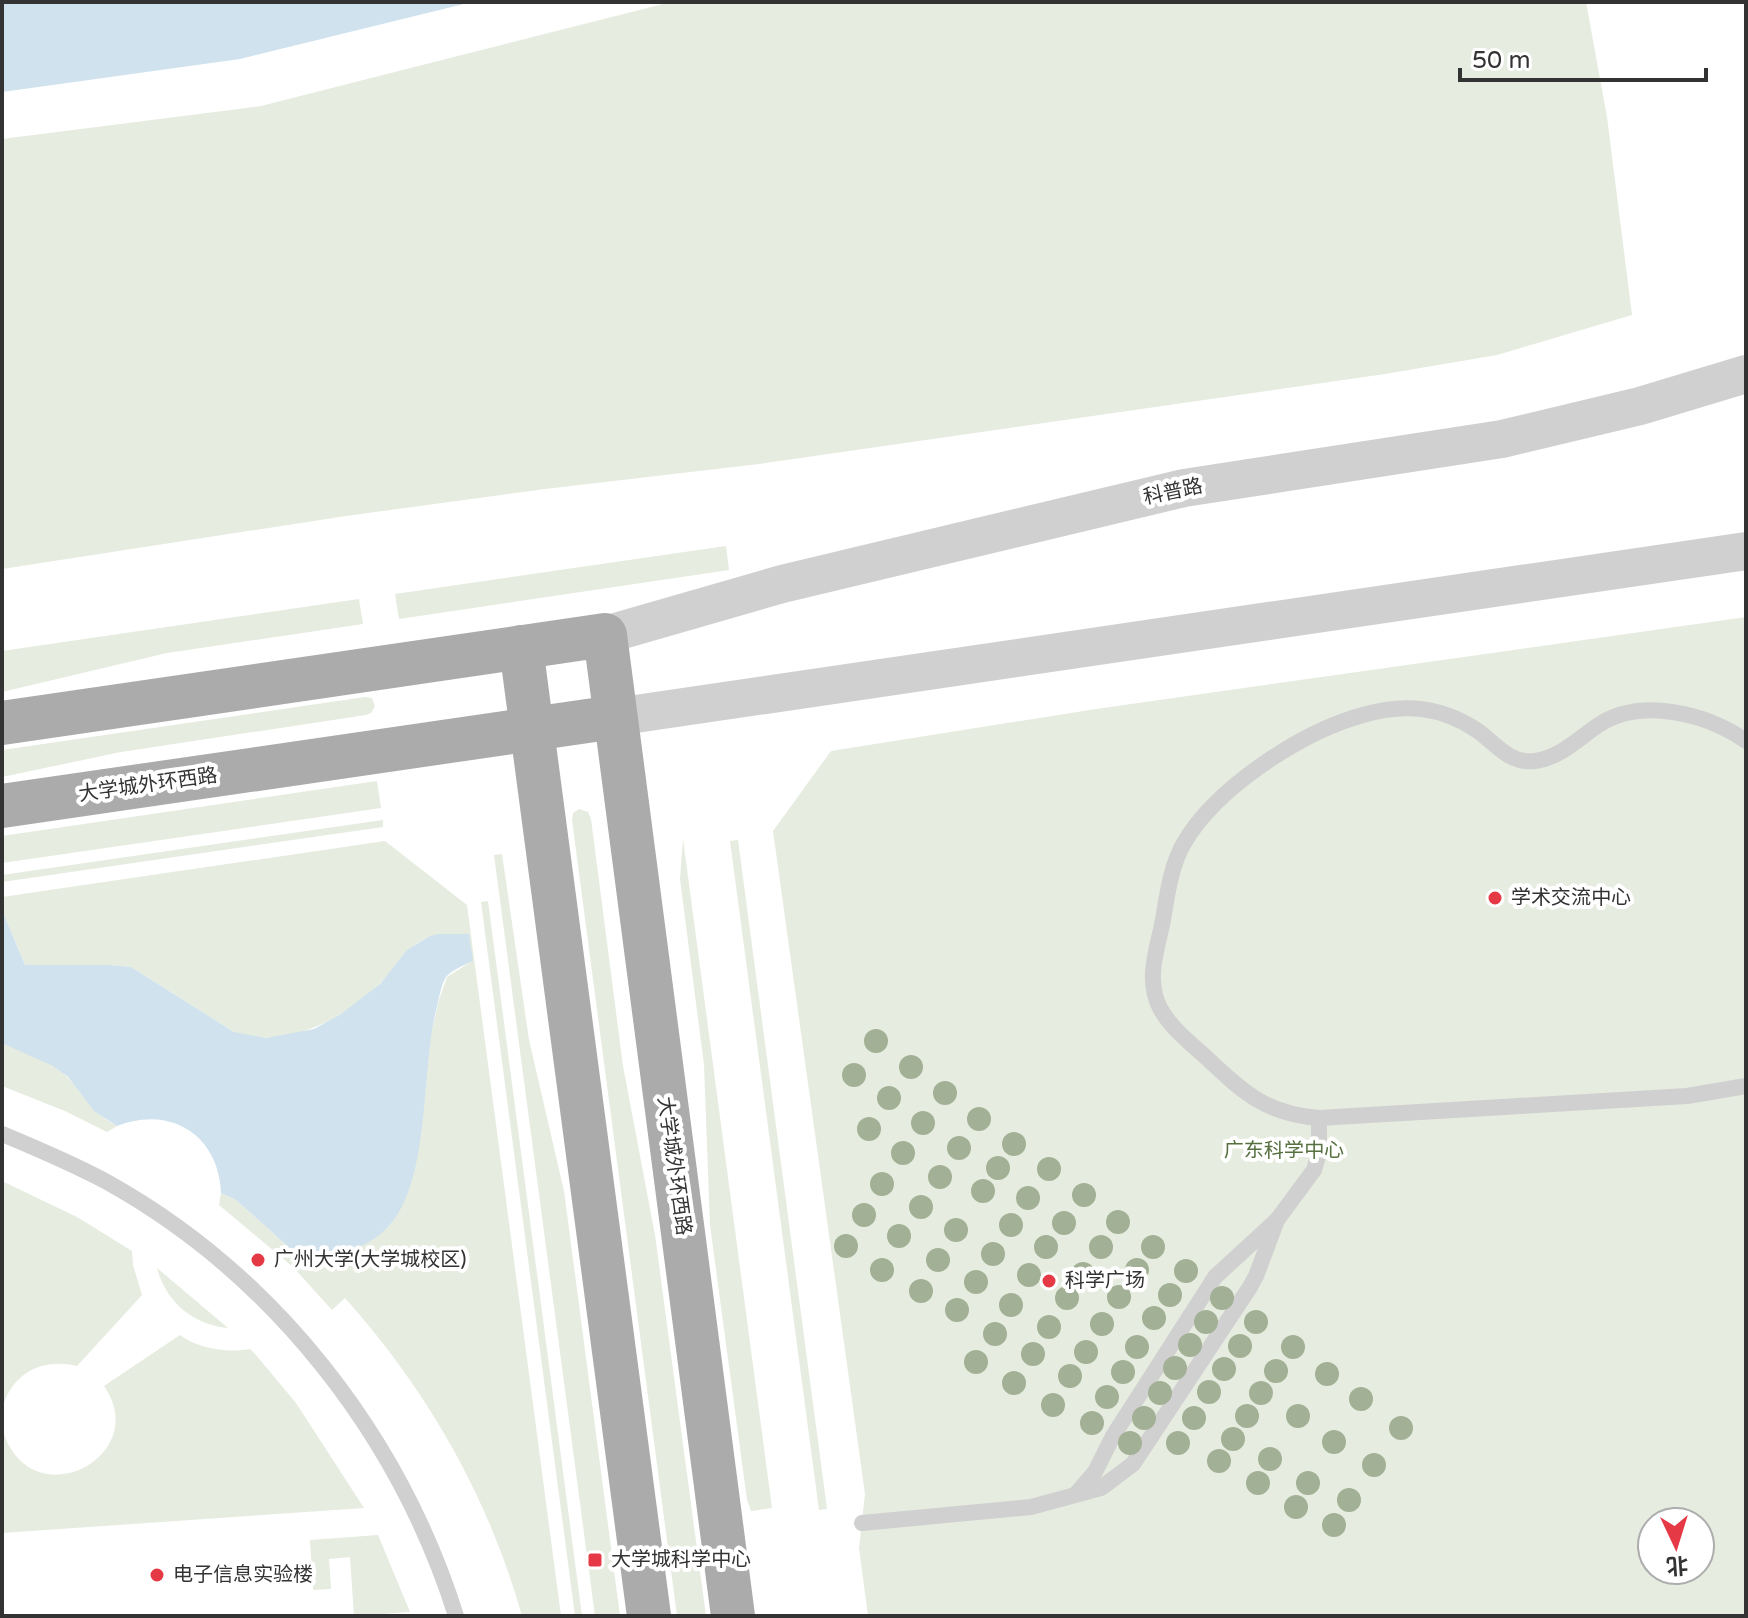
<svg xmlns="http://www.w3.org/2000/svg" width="1748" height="1618" font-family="'Varela Round','Noto Sans SC',sans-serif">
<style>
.green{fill:#e6ecdf;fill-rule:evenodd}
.water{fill:#cfe2ee}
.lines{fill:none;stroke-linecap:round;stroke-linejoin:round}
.service{stroke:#d0d0d0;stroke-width:16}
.tertiary{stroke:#d0d0d0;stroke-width:38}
.primary{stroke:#ababab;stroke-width:44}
.tree{fill:#a2b095}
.poi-dot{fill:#e63946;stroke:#fff;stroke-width:3}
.labels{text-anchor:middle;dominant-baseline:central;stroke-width:8;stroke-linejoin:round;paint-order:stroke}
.street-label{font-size:20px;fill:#333;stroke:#fff}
.poi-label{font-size:20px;fill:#333;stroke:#fff;text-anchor:start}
.park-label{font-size:20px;fill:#56703f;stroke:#fff}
</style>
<rect width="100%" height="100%" fill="#fff"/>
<g class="green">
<polygon points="671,2 1586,2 1607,117 1632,315 1497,355 1385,374 759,464 545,489 346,516 2,569 2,139 261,106"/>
<polygon points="726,546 729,570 399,619 395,594"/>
<polygon points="359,599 363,624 167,653 2,692 2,651"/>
<path d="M 1746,617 L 1746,1616 L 868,1616 L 859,1548 L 865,1494 L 773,831 L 831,751 L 1096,709 ZM 1652,1522 L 1700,1522 L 1700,1570 L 1652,1570 Z"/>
<polygon points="365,697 372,698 375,706 371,713 366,715 121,752 2,777 2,750"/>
<polygon points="377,781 381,808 2,863 2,836"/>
<polygon points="579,809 588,812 591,819 623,1066 655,1235 706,1616 677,1616 572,820 573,813"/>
<polygon points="383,820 383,827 2,882 2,875"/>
<polygon points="683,839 772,1508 751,1511 747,1500 710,1225 704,1065 680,879"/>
<polygon points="738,840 827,1509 819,1510 730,841"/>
<path d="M 385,841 L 467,905 L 561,1616 L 522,1616 C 488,1496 428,1391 345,1298 L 332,1310 L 293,1267 L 219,1205 L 221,1193 L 236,1200 L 311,1267 L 378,1235 L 388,1227 L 403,1203 L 420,1130 L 430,1039 L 439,1000 L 447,977 L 472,961 L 428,937 C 403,950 401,960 384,979 C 351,1016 284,1052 234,1032 L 131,967 L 111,965 L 25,965 L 2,910 L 2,897 Z"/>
<polygon points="502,854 529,1040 564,1191 620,1616 595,1616 494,855"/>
<polygon points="488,901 582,1616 575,1616 481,902"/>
<path d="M 2,1043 C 24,1051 52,1061 68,1078 C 87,1099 90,1111 117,1126 L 107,1132 L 65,1111 L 2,1086 Z"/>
<path d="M 2,1181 L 77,1217 L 132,1251 L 133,1265 L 142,1295 L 77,1366 C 42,1357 10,1374 2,1410 Z"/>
<path d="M 157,1268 L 228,1328 C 193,1325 166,1302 157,1268 Z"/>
<path d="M 180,1335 C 199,1349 227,1353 250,1349 L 256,1355 L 296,1403 L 364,1508 L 2,1533 L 2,1428 C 28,1521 154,1458 104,1386 Z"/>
<polygon points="378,1535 410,1612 354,1616 350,1557 329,1559 331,1589 313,1590 310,1540"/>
</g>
<g class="water">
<polygon points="2,2 472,2 240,59 2,92"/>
<path d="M 2,910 L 25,965 L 111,965 L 131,967 L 234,1032 L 266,1038 L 314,1029 L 341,1014 L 380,984 L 407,950 L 428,937 L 437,934 L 469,934 L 473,961 C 464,965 452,970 446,977 C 441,985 439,998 437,1007 C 420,1068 432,1182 387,1228 C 368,1248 336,1256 311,1267 L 236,1200 L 221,1193 C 219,1135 170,1105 117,1126 L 94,1111 L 68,1077 L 53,1066 L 2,1043 Z"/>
</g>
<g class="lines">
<g class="service">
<path d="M 1746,741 C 1707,714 1641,696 1597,726 C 1578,739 1559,758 1535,761 C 1509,764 1496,744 1478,731 C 1441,706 1404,703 1363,715 C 1301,732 1216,788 1184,843 C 1170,867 1167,898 1162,925 C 1156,952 1146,981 1160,1008 C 1171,1029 1193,1045 1210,1061 C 1245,1094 1268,1114 1319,1118 L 1687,1096 L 1746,1086"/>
<path d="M 2,1134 C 38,1149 73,1164 107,1182 C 274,1275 399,1435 456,1616"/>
<polyline points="1077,1493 1095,1472 1113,1436 1215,1277 1277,1220 1314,1170 1319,1153 1319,1118"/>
<polyline points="862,1523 1031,1507 1101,1488 1133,1464 1250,1287 1256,1276 1277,1220"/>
</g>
<g class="tertiary">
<polyline points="605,635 782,584 1184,488 1502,439 1640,406 1746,374"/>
<polyline points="615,717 1746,551"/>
</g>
<g class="primary">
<polyline points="521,647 649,1616"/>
<polyline points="2,723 605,635 733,1616"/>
<polyline points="2,806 615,717"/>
</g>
</g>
<g class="tree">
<circle cx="876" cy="1041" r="12"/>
<circle cx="911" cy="1067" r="12"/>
<circle cx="854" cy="1075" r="12"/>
<circle cx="945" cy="1093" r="12"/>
<circle cx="889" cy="1098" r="12"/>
<circle cx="979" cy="1119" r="12"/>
<circle cx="923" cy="1123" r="12"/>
<circle cx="869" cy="1129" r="12"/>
<circle cx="1014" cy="1144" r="12"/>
<circle cx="959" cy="1148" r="12"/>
<circle cx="903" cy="1153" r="12"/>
<circle cx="998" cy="1168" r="12"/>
<circle cx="1049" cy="1169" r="12"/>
<circle cx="940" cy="1177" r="12"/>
<circle cx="882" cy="1184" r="12"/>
<circle cx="983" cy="1191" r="12"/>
<circle cx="1084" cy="1195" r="12"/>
<circle cx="1028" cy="1198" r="12"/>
<circle cx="921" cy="1207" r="12"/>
<circle cx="864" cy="1215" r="12"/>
<circle cx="1118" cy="1222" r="12"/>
<circle cx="1064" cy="1223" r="12"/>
<circle cx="1011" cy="1225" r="12"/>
<circle cx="956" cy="1230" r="12"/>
<circle cx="899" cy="1236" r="12"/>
<circle cx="846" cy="1246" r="12"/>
<circle cx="1046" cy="1247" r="12"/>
<circle cx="1101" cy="1247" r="12"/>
<circle cx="1153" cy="1247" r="12"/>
<circle cx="993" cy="1254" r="12"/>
<circle cx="938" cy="1260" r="12"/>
<circle cx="882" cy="1270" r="12"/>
<circle cx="1137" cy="1270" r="12"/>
<circle cx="1186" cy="1271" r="12"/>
<circle cx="1083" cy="1274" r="12"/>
<circle cx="1029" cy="1275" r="12"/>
<circle cx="976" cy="1282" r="12"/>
<circle cx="921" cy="1291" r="12"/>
<circle cx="1170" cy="1295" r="12"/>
<circle cx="1119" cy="1297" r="12"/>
<circle cx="1067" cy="1298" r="12"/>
<circle cx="1222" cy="1298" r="12"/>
<circle cx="1011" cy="1305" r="12"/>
<circle cx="957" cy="1310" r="12"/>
<circle cx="1154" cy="1318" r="12"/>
<circle cx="1206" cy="1322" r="12"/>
<circle cx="1256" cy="1322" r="12"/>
<circle cx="1102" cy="1324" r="12"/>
<circle cx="1049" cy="1327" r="12"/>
<circle cx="995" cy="1334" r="12"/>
<circle cx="1190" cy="1345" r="12"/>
<circle cx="1240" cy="1346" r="12"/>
<circle cx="1137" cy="1347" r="12"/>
<circle cx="1293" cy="1347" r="12"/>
<circle cx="1086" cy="1352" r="12"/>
<circle cx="1033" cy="1354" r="12"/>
<circle cx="976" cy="1362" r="12"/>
<circle cx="1175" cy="1368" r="12"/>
<circle cx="1224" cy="1369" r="12"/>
<circle cx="1276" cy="1371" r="12"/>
<circle cx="1123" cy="1372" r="12"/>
<circle cx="1327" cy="1374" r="12"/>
<circle cx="1070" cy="1376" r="12"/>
<circle cx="1014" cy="1383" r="12"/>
<circle cx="1209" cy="1392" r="12"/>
<circle cx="1160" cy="1393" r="12"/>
<circle cx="1261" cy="1393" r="12"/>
<circle cx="1107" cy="1397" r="12"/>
<circle cx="1361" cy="1399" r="12"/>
<circle cx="1053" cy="1405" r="12"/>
<circle cx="1247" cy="1416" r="12"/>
<circle cx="1298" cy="1416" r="12"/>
<circle cx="1144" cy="1418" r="12"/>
<circle cx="1194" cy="1418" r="12"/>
<circle cx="1092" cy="1423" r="12"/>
<circle cx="1401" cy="1428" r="12"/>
<circle cx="1233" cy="1439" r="12"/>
<circle cx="1334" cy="1442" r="12"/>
<circle cx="1130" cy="1443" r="12"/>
<circle cx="1178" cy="1443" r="12"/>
<circle cx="1270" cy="1459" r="12"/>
<circle cx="1219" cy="1461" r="12"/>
<circle cx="1374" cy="1465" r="12"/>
<circle cx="1258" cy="1483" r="12"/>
<circle cx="1308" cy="1483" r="12"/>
<circle cx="1349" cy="1500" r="12"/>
<circle cx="1296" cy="1507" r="12"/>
<circle cx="1334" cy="1525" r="12"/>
</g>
<g class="poi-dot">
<circle cx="1495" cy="898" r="8"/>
<circle cx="258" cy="1260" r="8"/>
<circle cx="1049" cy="1281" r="8"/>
<rect x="587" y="1552" width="16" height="16" rx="4"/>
<circle cx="157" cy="1575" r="8"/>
</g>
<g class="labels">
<g class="street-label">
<text transform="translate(1173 492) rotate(-12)">科普路</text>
<text transform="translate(148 785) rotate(-8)">大学城外环西路</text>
<text transform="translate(674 1166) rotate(82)">大学城外环西路</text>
</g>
<g class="poi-label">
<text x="1511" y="898">学术交流中心</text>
<text x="274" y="1260">广州大学(大学城校区)</text>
<text x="1065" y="1281">科学广场</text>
<text x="611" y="1560">大学城科学中心</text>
<text x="173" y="1575">电子信息实验楼</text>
</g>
<g class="park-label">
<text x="1284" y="1151">广东科学中心</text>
</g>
</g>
<rect width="1748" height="1618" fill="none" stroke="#333333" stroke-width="8"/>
<g transform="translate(1676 1546) rotate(176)"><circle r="38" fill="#ffffff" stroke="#adadad" stroke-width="2"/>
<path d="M0-6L14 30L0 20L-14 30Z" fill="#e63946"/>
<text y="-12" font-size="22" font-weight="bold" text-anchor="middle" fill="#333333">北</text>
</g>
<path d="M1460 68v12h246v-12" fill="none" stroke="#333333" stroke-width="4"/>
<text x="1472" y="68" font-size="24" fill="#333333" stroke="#ffffff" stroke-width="6" paint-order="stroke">50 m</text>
</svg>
